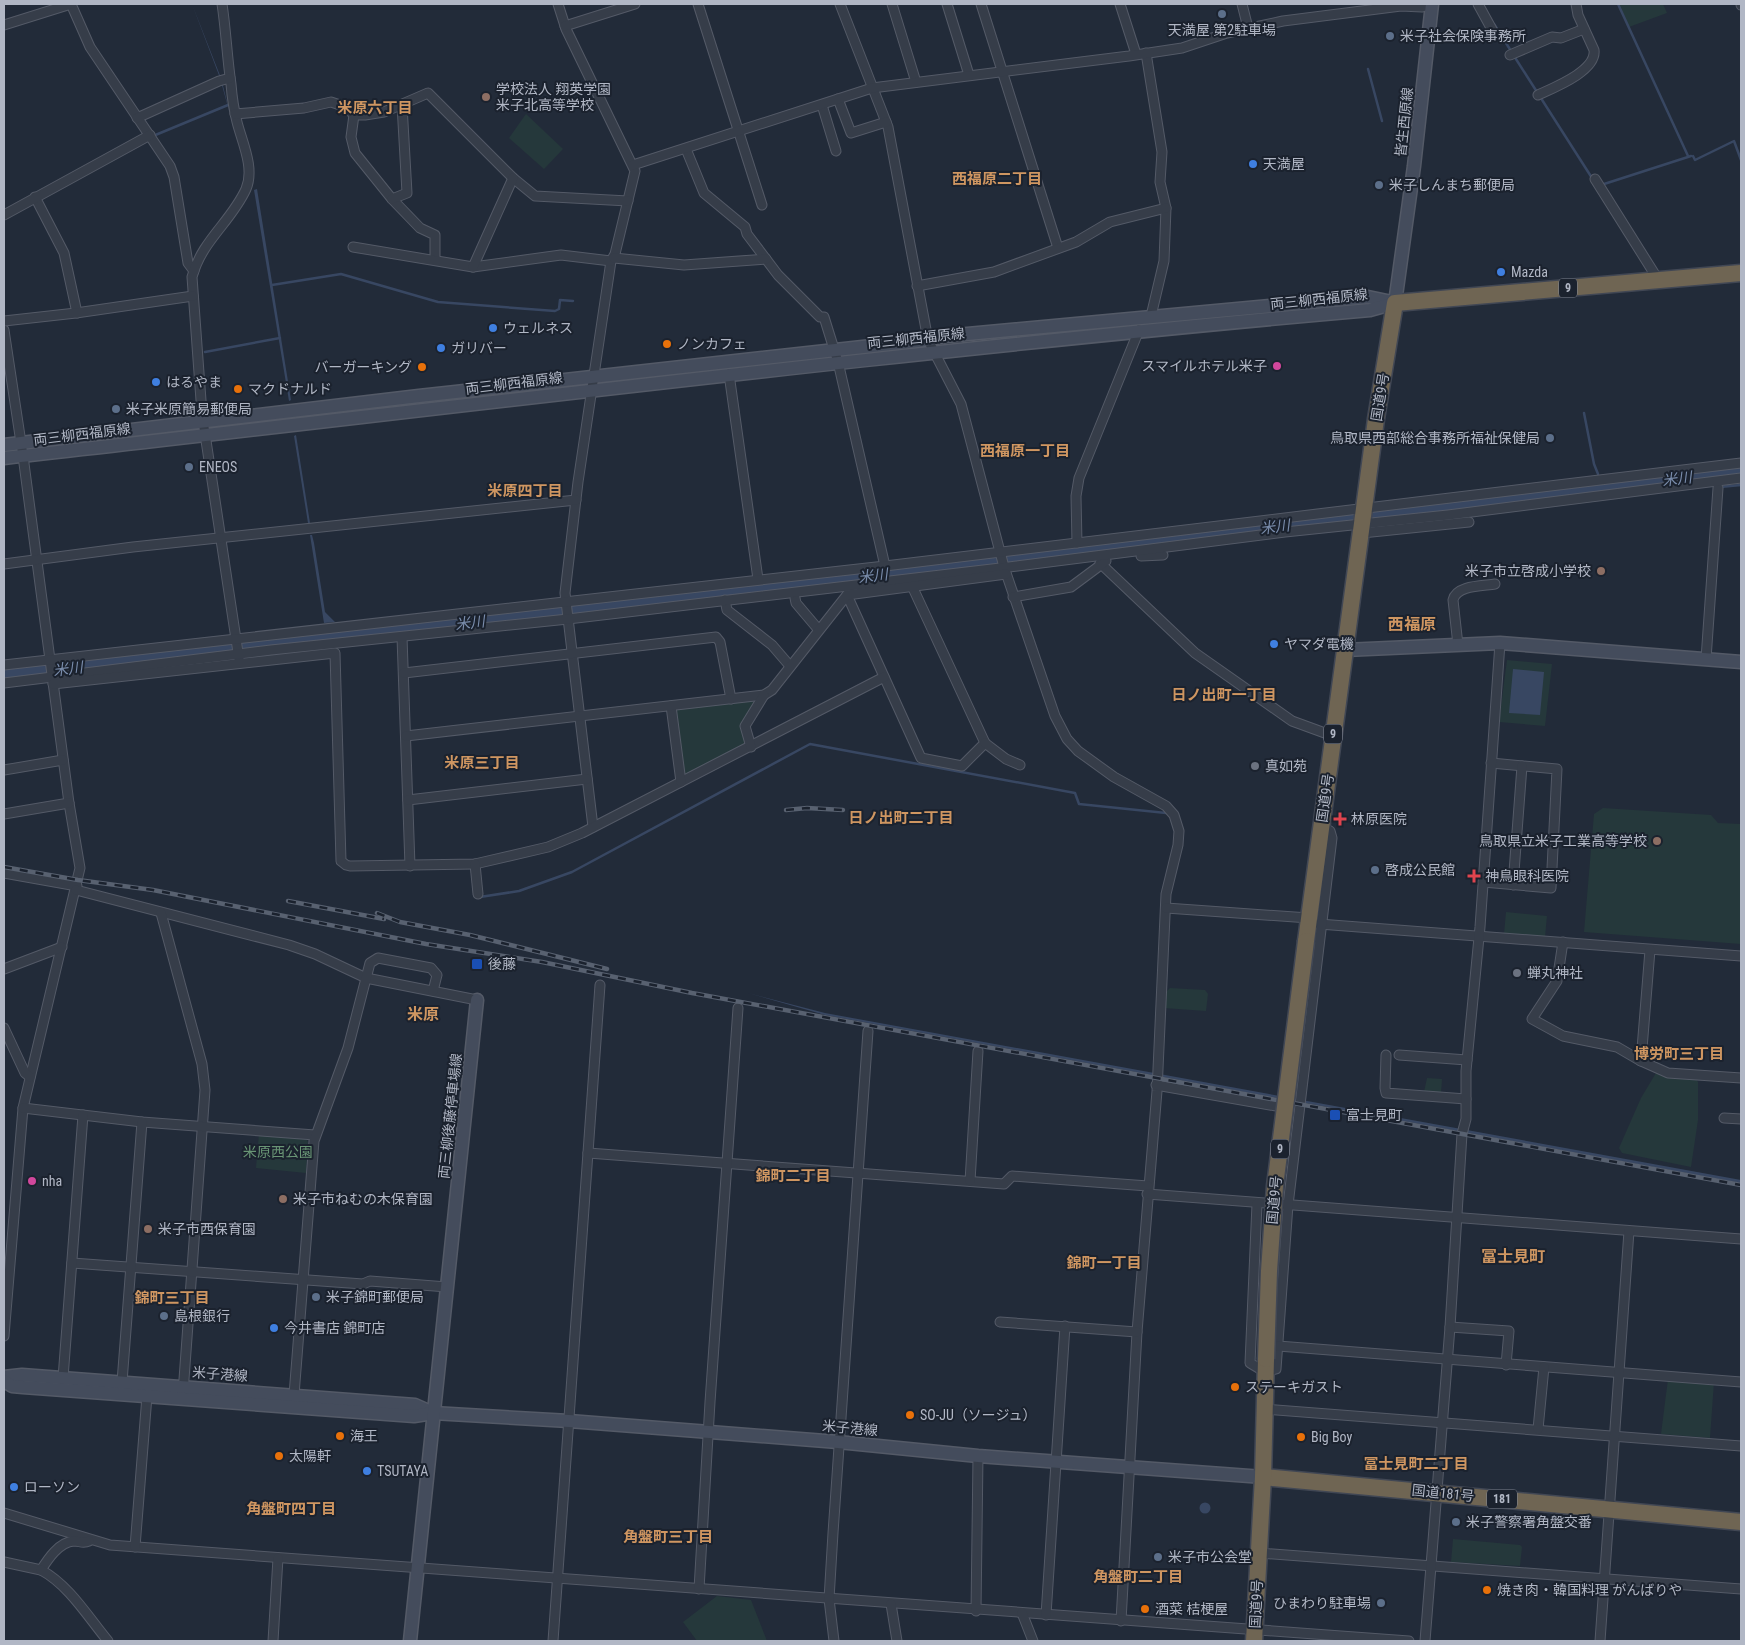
<svg xmlns="http://www.w3.org/2000/svg" width="1745" height="1645" font-family="'Roboto Condensed','Noto Sans JP',sans-serif">
<style>
.green{fill:#25383b}
.water{fill:#384762}
.lines{fill:none;stroke-linecap:round;stroke-linejoin:round}
.stream{stroke:#384762;stroke-width:2.5}
.river{stroke:#384762;stroke-width:15}
.street-casing{stroke:#545a67;stroke-width:11}
.secondary-casing{stroke:#545a67;stroke-width:15}
.highway-casing{stroke:#414754;stroke-width:19}
.street{stroke:#363d49;stroke-width:9}
.secondary{stroke:#444c5c;stroke-width:12}
.highway{stroke:#6f6553;stroke-width:16}
.rail-casing{stroke:#586170;stroke-width:4.5}
.rail{stroke:#1b222e;stroke-width:2.5;stroke-dasharray:8;stroke-linecap:butt}
.highway-bridge-casing{stroke:#414754;stroke-width:19;stroke-linecap:butt}
.highway-bridge{stroke:#6f6553;stroke-width:16}
.service-dot{fill:#5c6f8a;stroke:#1b222e;stroke-width:2}
.education-dot{fill:#8d6e63;stroke:#1b222e;stroke-width:2}
.shop-dot{fill:#3f7fe0;stroke:#1b222e;stroke-width:2}
.food-dot{fill:#e8710a;stroke:#1b222e;stroke-width:2}
.hotel-dot{fill:#d1479c;stroke:#1b222e;stroke-width:2}
.worship-dot{fill:#6b7280;stroke:#1b222e;stroke-width:2}
.health-dot{fill:#e0444e;stroke:#1b222e;stroke-width:2}
.transit-dot{fill:#1a4fb4;stroke:#1b222e;stroke-width:2}
.labels{text-anchor:middle;dominant-baseline:central;stroke-width:4;stroke-linejoin:round;paint-order:stroke}
.shield{fill:#1b222e;stroke:#848a98;stroke-width:1}
.shield-label{font-size:12px;font-weight:bold;fill:#b1b7c5}
.poi-label{font-size:14px;fill:#b1b7c5;stroke:#1b222e;text-anchor:start}
.street-label{font-size:14px;fill:#b1b7c5;stroke:#1b222e}
.park-label{font-size:14px;fill:#699575;stroke:#1b222e}
.neighbourhood-label{font-size:15px;font-weight:bold;fill:#cf9661;stroke:#1b222e}
.water-label{font-size:15px;font-style:italic;fill:#7a8dac;stroke:#1b222e}
.quarter-label{font-size:16px;font-weight:bold;fill:#cf9661;stroke:#1b222e}
</style>
<rect width="100%" height="100%" fill="#222b39"/>
<g class="green">
<polygon points="1618,4 1663,4 1667,13 1629,27"/>
<polygon points="526,114 563,149 544,169 509,138"/>
<polygon points="1136,325 1042,335 950,342 1136,324"/>
<polygon points="828,356 828,358 603,383 603,382"/>
<polygon points="575,384 578,385 283,420 266,419"/>
<polygon points="1507,660 1552,664 1545,726 1499,722"/>
<polygon points="752,700 755,704 741,725 746,742 744,745 685,776 682,774 675,711 677,708"/>
<polygon points="1603,808 1711,815 1718,823 1741,824 1741,944 1584,932 1594,814"/>
<polygon points="1506,912 1547,916 1545,937 1504,934"/>
<polygon points="1170,988 1205,990 1208,994 1206,1011 1164,1008 1165,993"/>
<polygon points="1656,1073 1662,1076 1695,1078 1698,1082 1698,1120 1691,1167 1622,1153 1619,1148 1641,1098"/>
<polygon points="1427,1078 1442,1079 1441,1094 1424,1092"/>
<polygon points="259,1133 305,1137 308,1142 306,1173 256,1168"/>
<polygon points="1668,1379 1714,1382 1710,1438 1661,1434"/>
<polygon points="1453,1539 1520,1545 1522,1547 1520,1566 1451,1562"/>
<polygon points="717,1596 751,1600 767,1641 697,1641 683,1622"/>
</g>
<g class="water">
<polygon points="192,4 221,78 231,118 220,78"/>
<polygon points="257,189 291,400 289,401 254,190"/>
<polygon points="296,435 310,523 308,523 294,436"/>
<polygon points="310,535 312,535 314,543 325,612 335,622 324,623"/>
<polygon points="1513,669 1544,672 1540,715 1509,713"/>
<polygon points="748,993 825,1013 1741,1180 1741,1183 825,1015"/>
<circle cx="1205" cy="1508" r="5.5"/>
</g>
<g class="lines">
<g class="stream">
<polyline points="1618,4 1688,156"/>
<polyline points="1494,24 1511,51"/>
<polyline points="1514,56 1592,178 1594,177"/>
<polyline points="1368,69 1382,121"/>
<polyline points="153,136 228,105"/>
<polyline points="1693,156 1695,160 1734,141 1741,160"/>
<polyline points="1601,185 1691,156"/>
<polyline points="272,285 341,274 438,302 555,311 559,309 560,300 573,301"/>
<polyline points="205,352 280,338"/>
<polyline points="1584,413 1594,464 1598,474"/>
<polyline points="1720,487 1741,485"/>
<polyline points="480,897 519,891 572,872 810,744 1075,793 1079,804 1166,813"/>
</g>
<polyline class="river" points="4,676 864,577 1741,471"/>
<defs>
<g id="street">
<polyline points="71,4 90,47 170,166 174,177 188,263 194,271"/>
<path d="M 222,4 C 226,30 227,57 231,84 C 232,97 234,110 237,122 C 242,142 255,168 246,189 C 231,222 202,240 192,277 L 202,414 L 239,659"/>
<polyline points="558,4 566,29 635,171 615,254 611,261 578,482 565,593 593,827"/>
<polyline points="698,4 762,205"/>
<polyline points="840,4 888,127 928,340 961,404 1004,567 1055,716 1067,739 1078,751 1114,777 1166,806 1174,815 1179,831 1178,845 1166,894 1157,1091 1137,1332 1121,1621"/>
<polyline points="892,4 916,82"/>
<polyline points="947,4 969,75"/>
<polyline points="981,4 1058,248"/>
<polyline points="1120,4 1136,54"/>
<polyline points="1242,4 1248,28"/>
<polyline points="1478,4 1495,35"/>
<polyline points="1741,4 1741,5"/>
<polyline points="4,25 71,4"/>
<polyline points="565,26 635,4"/>
<polyline points="1146,53 1162,152 1160,182 1166,208 1164,261 1151,316"/>
<polyline points="1510,55 1552,37 1561,38 1584,29"/>
<path d="M 1538,95 C 1553,88 1597,71 1594,50 L 1578,15 L 1576,4"/>
<polyline points="838,99 851,133 886,122"/>
<polyline points="822,105 836,151"/>
<polyline points="235,114 304,108 331,102 346,107 354,115 365,115 384,112 428,93 513,178 535,196 628,201"/>
<polyline points="354,115 351,137 355,153 392,199 420,228 435,235 435,260"/>
<polyline points="137,118 219,81 230,78"/>
<polyline points="686,149 704,193 745,227 747,234 778,275 820,317 824,317 838,362 885,566"/>
<polyline points="633,165 872,88 1129,56 1182,48 1227,33 1283,21 1401,6 1422,7 1431,4"/>
<polyline points="1595,179 1659,281"/>
<polyline points="35,197 64,253 77,313"/>
<polyline points="392,199 407,193 402,105"/>
<polyline points="4,215 150,135"/>
<polyline points="353,247 473,267 561,255 611,261"/>
<polyline points="614,258 684,265 766,259"/>
<polyline points="473,267 513,178"/>
<polyline points="917,286 994,272 1076,242 1110,222 1166,208"/>
<polyline points="4,321 76,313 193,296"/>
<polyline points="4,330 23,456 69,803 80,868 23,1108 4,1336"/>
<polyline points="729,374 758,579"/>
<polyline points="1362,533 1469,522"/>
<polyline points="1077,543 1076,496 1079,478 1139,330"/>
<polyline points="1141,556 1163,555"/>
<polyline points="1100,563 1195,653 1292,721 1333,736"/>
<polyline points="4,564 133,547 576,500"/>
<polyline points="847,595 921,758 962,766 985,743 912,586"/>
<polyline points="1013,597 1071,587 1106,561"/>
<polyline points="795,598 796,603 818,629"/>
<polyline points="725,600 727,610 772,645 790,666"/>
<polyline points="402,637 410,866"/>
<path d="M 1458,645 L 1453,600 C 1456,585 1483,586 1495,584"/>
<polyline points="1706,659 1718,488"/>
<polyline points="4,665 885,566 1741,463"/>
<polyline points="404,673 716,637 720,642 731,699"/>
<polyline points="4,683 271,650 568,619 1009,567 1285,532 1448,515 1741,478"/>
<polyline points="53,684 335,653 341,861 346,865 350,866 475,864 548,847 582,833 884,677"/>
<polyline points="671,706 681,782"/>
<polyline points="406,736 764,695 772,690 847,595 1006,574"/>
<polyline points="985,743 1006,759 1020,765"/>
<polyline points="751,747 745,726 764,695"/>
<polyline points="4,770 63,760"/>
<polyline points="408,800 587,779"/>
<polyline points="4,814 69,803"/>
<polyline points="475,864 478,894"/>
<polyline points="4,873 77,886"/>
<polyline points="1483,882 1551,888 1557,769 1491,763"/>
<polyline points="1513,885 1522,766"/>
<polyline points="76,890 289,945 315,954 366,978 477,1000"/>
<polyline points="1166,908 1309,918"/>
<polyline points="161,913 202,1064 205,1090 183,1393"/>
<polyline points="1319,924 1741,956"/>
<polyline points="1563,942 1557,981 1532,1019 1563,1036 1617,1047 1641,1061"/>
<polyline points="1650,950 1641,1061 1668,1073 1741,1078"/>
<polyline points="4,969 62,947"/>
<polyline points="4,1028 25,1073 30,1077"/>
<polyline points="1386,1055 1385,1088 1386,1093 1466,1099"/>
<polyline points="1399,1055 1467,1060"/>
<polyline points="1156,1085 1287,1108"/>
<polyline points="23,1108 142,1122 315,1135"/>
<polyline points="1724,1118 1741,1119"/>
<polyline points="588,1153 1004,1184 1012,1176 1148,1186"/>
<polyline points="970,1181 978,1051"/>
<polyline points="1147,1194 1741,1239"/>
<polyline points="1257,1204 1250,1363 1265,1372 1276,1369 1288,1205 1332,838 1330,831 1321,826"/>
<polyline points="72,1263 363,1284 370,1281 447,1287"/>
<polyline points="1000,1322 1137,1332"/>
<polyline points="1450,1327 1509,1331 1506,1365"/>
<polyline points="1278,1346 1741,1382"/>
<polyline points="63,1378 83,1115"/>
<polyline points="122,1382 142,1122"/>
<polyline points="294,1395 314,1141 348,1048 370,963 378,958 431,968 437,975 433,991"/>
<polyline points="1264,1409 1741,1446"/>
<polyline points="1538,1429 1544,1367"/>
<polyline points="4,1513 110,1545 1409,1641"/>
<polyline points="135,1547 147,1396"/>
<polyline points="1259,1553 1741,1589"/>
<path d="M 4,1562 L 41,1570 C 48,1559 59,1542 74,1541 C 80,1541 83,1544 89,1541"/>
<path d="M 41,1570 C 69,1585 88,1617 108,1641"/>
<polyline points="699,1589 710,1402 738,1008"/>
<polyline points="891,1604 897,1641"/>
<polyline points="976,1611 978,1456"/>
<polyline points="1022,1613 1033,1641"/>
<polyline points="1046,1615 1065,1326"/>
<polyline points="273,1641 278,1558"/>
<polyline points="553,1641 600,985"/>
<polyline points="834,1641 829,1599 833,1533 868,1031"/>
<polyline points="1425,1641 1450,1327 1462,1134 1466,1119 1466,1071 1480,927 1500,643"/>
<polyline points="1600,1641 1629,1231"/>
</g>
<g id="secondary">
<polyline points="1395,303 1414,166 1432,4"/>
<polyline points="4,445 419,396 917,341 946,336 1368,297 1392,302"/>
<path d="M 4,458 C 459,407 913,350 1370,310 L 1395,303"/>
<polyline points="1345,650 1500,643 1741,662"/>
<polyline points="4,1377 22,1375 415,1405 433,1413"/>
<polyline points="4,1381 12,1386 23,1387 414,1416 433,1413 569,1421 838,1442 978,1456 1263,1477"/>
<polyline points="410,1641 477,1000"/>
</g>
<g id="highway">
<polyline points="1306,941 1376,419 1395,303 1741,273"/>
<polyline points="1263,1477 1741,1522"/>
<polyline points="1254,1641 1263,1477 1266,1359"/>
</g>
</defs>
<use href="#street" class="street-casing"/>
<use href="#secondary" class="secondary-casing"/>
<use href="#highway" class="highway-casing"/>
<use href="#street" class="street"/>
<use href="#secondary" class="secondary"/>
<use href="#highway" class="highway"/>
<defs>
<g id="rail">
<polyline points="786,810 807,808 843,810"/>
<polyline points="4,867 78,880 153,890 426,944 542,962 692,993 1741,1185"/>
<polyline points="288,901 384,919"/>
<polyline points="377,913 400,922 470,935 607,969"/>
</g>
</defs>
<use href="#rail" class="rail-casing"/>
<use href="#rail" class="rail"/>
<defs>
<polyline id="highway-bridge" points="1266,1359 1269,1271 1275,1186 1306,941"/>
</defs>
<use href="#highway-bridge" class="highway-bridge-casing"/>
<use href="#highway-bridge" class="highway-bridge"/>
</g>
<g class="service-dot">
<circle cx="1222" cy="14" r="5"/>
<circle cx="1390" cy="36" r="5"/>
<circle cx="1379" cy="185" r="5"/>
<circle cx="116" cy="409" r="5"/>
<circle cx="1550" cy="438" r="5"/>
<circle cx="189" cy="467" r="5"/>
<circle cx="1375" cy="870" r="5"/>
<circle cx="316" cy="1297" r="5"/>
<circle cx="164" cy="1316" r="5"/>
<circle cx="1456" cy="1522" r="5"/>
<circle cx="1158" cy="1557" r="5"/>
<circle cx="1381" cy="1603" r="5"/>
</g>
<g class="education-dot">
<circle cx="486" cy="97" r="5"/>
<circle cx="1601" cy="571" r="5"/>
<circle cx="1657" cy="841" r="5"/>
<circle cx="283" cy="1199" r="5"/>
<circle cx="148" cy="1229" r="5"/>
</g>
<g class="shop-dot">
<circle cx="1253" cy="164" r="5"/>
<circle cx="1501" cy="272" r="5"/>
<circle cx="493" cy="328" r="5"/>
<circle cx="441" cy="348" r="5"/>
<circle cx="156" cy="382" r="5"/>
<circle cx="1274" cy="644" r="5"/>
<circle cx="274" cy="1328" r="5"/>
<circle cx="367" cy="1471" r="5"/>
<circle cx="14" cy="1487" r="5"/>
</g>
<g class="food-dot">
<circle cx="667" cy="344" r="5"/>
<circle cx="422" cy="367" r="5"/>
<circle cx="238" cy="389" r="5"/>
<circle cx="1235" cy="1387" r="5"/>
<circle cx="910" cy="1415" r="5"/>
<circle cx="340" cy="1436" r="5"/>
<circle cx="1301" cy="1437" r="5"/>
<circle cx="279" cy="1456" r="5"/>
<circle cx="1487" cy="1590" r="5"/>
<circle cx="1145" cy="1609" r="5"/>
</g>
<g class="hotel-dot">
<circle cx="1277" cy="366" r="5"/>
<circle cx="32" cy="1181" r="5"/>
</g>
<g class="worship-dot">
<circle cx="1255" cy="766" r="5"/>
<circle cx="1517" cy="973" r="5"/>
</g>
<g class="health-dot">
<path d="M1337.5 811.5h5v5h5v5h-5v5h-5v-5h-5v-5h5z"/>
<path d="M1471.5 868.5h5v5h5v5h-5v5h-5v-5h-5v-5h5z"/>
</g>
<g class="transit-dot">
<rect x="471" y="958" width="12" height="12" rx="2.5"/>
<rect x="1329" y="1109" width="12" height="12" rx="2.5"/>
</g>
<g class="labels">
<g class="shield">
<rect x="1559" y="278.5" width="18" height="19" rx="4"/>
<rect x="1324" y="724.5" width="18" height="19" rx="4"/>
<rect x="1271" y="1139.5" width="18" height="19" rx="4"/>
<rect x="1487" y="1489.5" width="30" height="19" rx="4"/>
</g>
<g class="shield-label">
<text x="1568" y="288">9</text>
<text x="1333" y="734">9</text>
<text x="1280" y="1149">9</text>
<text x="1502" y="1499">181</text>
</g>
<g class="poi-label">
<text x="1222" y="30" text-anchor="middle">天満屋 第2駐車場</text>
<text x="1400" y="36">米子社会保険事務所</text>
<text x="496" y="89">学校法人 翔英学園<tspan x="496" dy="16">米子北高等学校</tspan></text>
<text x="1263" y="164">天満屋</text>
<text x="1389" y="185">米子しんまち郵便局</text>
<text x="1511" y="272">Mazda</text>
<text x="503" y="328">ウェルネス</text>
<text x="677" y="344">ノンカフェ</text>
<text x="451" y="348">ガリバー</text>
<text x="1267" y="366" text-anchor="end">スマイルホテル米子</text>
<text x="412" y="367" text-anchor="end">バーガーキング</text>
<text x="166" y="382">はるやま</text>
<text x="248" y="389">マクドナルド</text>
<text x="126" y="409">米子米原簡易郵便局</text>
<text x="1540" y="438" text-anchor="end">鳥取県西部総合事務所福祉保健局</text>
<text x="199" y="467">ENEOS</text>
<text x="1591" y="571" text-anchor="end">米子市立啓成小学校</text>
<text x="1284" y="644">ヤマダ電機</text>
<text x="1265" y="766">真如苑</text>
<text x="1351" y="819">林原医院</text>
<text x="1647" y="841" text-anchor="end">鳥取県立米子工業高等学校</text>
<text x="1385" y="870">啓成公民館</text>
<text x="1485" y="876">神鳥眼科医院</text>
<text x="488" y="964">後藤</text>
<text x="1527" y="973">蝉丸神社</text>
<text x="1346" y="1115">富士見町</text>
<text x="42" y="1181">nha</text>
<text x="293" y="1199">米子市ねむの木保育園</text>
<text x="158" y="1229">米子市西保育園</text>
<text x="326" y="1297">米子錦町郵便局</text>
<text x="174" y="1316">島根銀行</text>
<text x="284" y="1328">今井書店 錦町店</text>
<text x="1245" y="1387">ステーキガスト</text>
<text x="920" y="1415">SO-JU（ソージュ）</text>
<text x="350" y="1436">海王</text>
<text x="1311" y="1437">Big Boy</text>
<text x="289" y="1456">太陽軒</text>
<text x="377" y="1471">TSUTAYA</text>
<text x="24" y="1487">ローソン</text>
<text x="1466" y="1522">米子警察署角盤交番</text>
<text x="1168" y="1557">米子市公会堂</text>
<text x="1497" y="1590">焼き肉・韓国料理 がんばりや</text>
<text x="1371" y="1603" text-anchor="end">ひまわり駐車場</text>
<text x="1155" y="1609">酒菜 桔梗屋</text>
</g>
<g class="street-label">
<text transform="translate(1404 122) rotate(-84)">皆生西原線</text>
<text transform="translate(1319 299) rotate(-6)">両三柳西福原線</text>
<text transform="translate(916 338) rotate(-6)">両三柳西福原線</text>
<text transform="translate(514 383) rotate(-7)">両三柳西福原線</text>
<text transform="translate(1380 397) rotate(-81)">国道9号</text>
<text transform="translate(82 434) rotate(-7)">両三柳西福原線</text>
<text transform="translate(1325 798) rotate(-82)">国道9号</text>
<text transform="translate(450 1116) rotate(-84)">両三柳後藤停車場線</text>
<text transform="translate(1274 1200) rotate(-85)">国道9号</text>
<text transform="translate(220 1374) rotate(4)">米子港線</text>
<text transform="translate(850 1428) rotate(5)">米子港線</text>
<text transform="translate(1443 1493) rotate(6)">国道181号</text>
<text transform="translate(1256 1604) rotate(-87)">国道9号</text>
</g>
<g class="park-label">
<text x="278" y="1152">米原西公園</text>
</g>
<g class="neighbourhood-label">
<text x="375" y="108">米原六丁目</text>
<text x="997" y="179">西福原二丁目</text>
<text x="1025" y="451">西福原一丁目</text>
<text x="525" y="491">米原四丁目</text>
<text x="1224" y="695">日ノ出町一丁目</text>
<text x="482" y="763">米原三丁目</text>
<text x="901" y="818">日ノ出町二丁目</text>
<text x="1679" y="1054">博労町三丁目</text>
<text x="793" y="1176">錦町二丁目</text>
<text x="1104" y="1263">錦町一丁目</text>
<text x="172" y="1298">錦町三丁目</text>
<text x="1416" y="1464">冨士見町二丁目</text>
<text x="291" y="1509">角盤町四丁目</text>
<text x="668" y="1537">角盤町三丁目</text>
<text x="1138" y="1577">角盤町二丁目</text>
</g>
<g class="water-label">
<text transform="translate(1677 479) rotate(-7)">米川</text>
<text transform="translate(1275 527) rotate(-7)">米川</text>
<text transform="translate(873 576) rotate(-7)">米川</text>
<text transform="translate(470 623) rotate(-7)">米川</text>
<text transform="translate(68 669) rotate(-7)">米川</text>
</g>
<g class="quarter-label">
<text x="1412" y="624">西福原</text>
<text x="423" y="1014">米原</text>
<text x="1513" y="1256">冨士見町</text>
</g>
</g>
<rect width="1745" height="1645" fill="none" stroke="#b1b7c5" stroke-width="10"/>
</svg>
